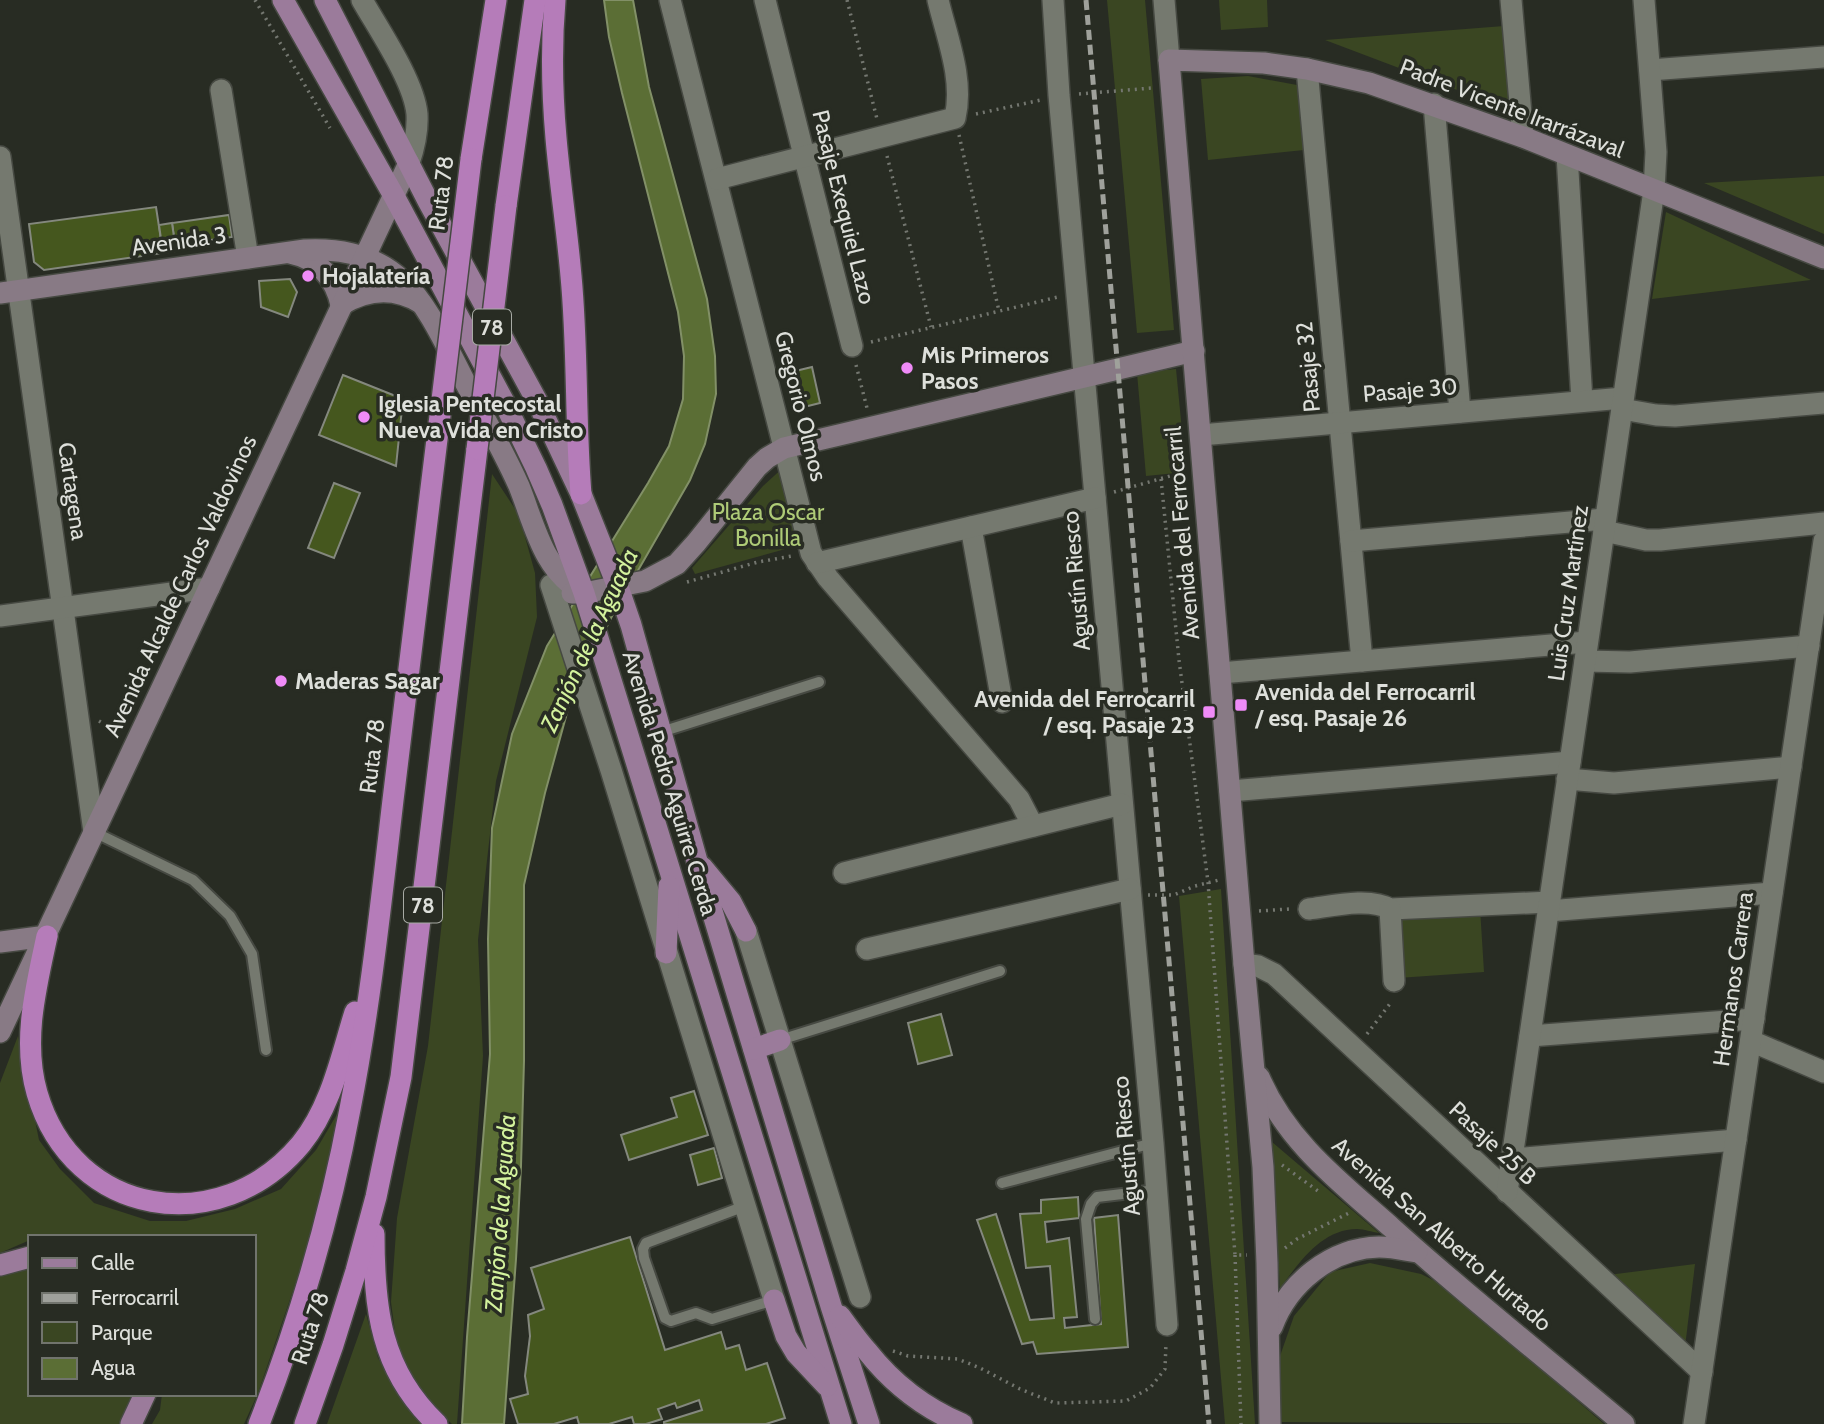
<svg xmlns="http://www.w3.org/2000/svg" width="1824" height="1424" font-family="Cabin,sans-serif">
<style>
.green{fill:#3a4622}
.water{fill:#5b6e35;stroke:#829067;stroke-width:2}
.building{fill:#45571e;stroke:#84887e;stroke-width:2}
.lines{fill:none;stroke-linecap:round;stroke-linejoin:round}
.lane-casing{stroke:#464942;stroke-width:14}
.street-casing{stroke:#464942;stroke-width:24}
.secondary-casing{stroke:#464942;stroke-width:24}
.primary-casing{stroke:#464942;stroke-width:24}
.highway-casing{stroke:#464942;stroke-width:24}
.path{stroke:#747770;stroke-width:3.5;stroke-dasharray:2 5;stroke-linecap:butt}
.lane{stroke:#75796f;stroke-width:10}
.street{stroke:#75796f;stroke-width:21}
.secondary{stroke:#887a85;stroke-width:21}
.primary{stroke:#9b7b9b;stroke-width:21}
.highway{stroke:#b57cb9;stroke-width:21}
.rail{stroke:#9fa19b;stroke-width:5;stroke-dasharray:10 5;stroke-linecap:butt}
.highway-bridge-casing{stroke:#464942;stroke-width:24;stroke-linecap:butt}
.highway-bridge{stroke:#b57cb9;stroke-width:21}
.poi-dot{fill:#ef8bf7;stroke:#282c23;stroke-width:2.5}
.labels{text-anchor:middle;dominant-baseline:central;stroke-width:7;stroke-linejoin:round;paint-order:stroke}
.shield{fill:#282c23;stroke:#a7aaa4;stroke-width:2}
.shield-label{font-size:21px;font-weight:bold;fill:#dee0db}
.street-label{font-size:23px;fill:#dee0db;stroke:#282c23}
.poi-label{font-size:23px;font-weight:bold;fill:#dee0db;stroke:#282c23;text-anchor:start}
.park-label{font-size:23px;fill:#aecb77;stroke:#282c23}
.water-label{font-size:24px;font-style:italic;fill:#d3f29d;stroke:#282c23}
</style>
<rect width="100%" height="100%" fill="#282c23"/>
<g class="green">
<polygon points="1107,0 1145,0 1174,330 1137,333"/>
<polygon points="1219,0 1267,0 1268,27 1221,30"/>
<polygon points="1504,26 1510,110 1325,40"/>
<polygon points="1248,76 1297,85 1304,150 1208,160 1201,79"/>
<polygon points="1824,176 1824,234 1704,183"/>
<polygon points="1666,212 1811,280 1652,299"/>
<polygon points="1176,369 1186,472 1146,476 1137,373"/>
<polygon points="786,465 800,545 695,574 692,568 763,486"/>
<polygon points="492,474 519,515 535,573 537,617 496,781 478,940 483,1056 457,1424 452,1424 415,1389 398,1355 391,1302 397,1218 428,1046"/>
<polygon points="1221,889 1255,1424 1225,1424 1179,896"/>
<polygon points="1480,908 1484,972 1398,978 1394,914"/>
<polygon points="18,1036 39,1140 60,1169 94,1203 150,1221 186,1221 235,1209 281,1189 316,1150 340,1109 311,1238 258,1393 244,1424 152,1424 160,1410 162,1394 254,1394 254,1237 30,1237 30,1240 0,1253 0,1083"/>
<path d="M 1272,1142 L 1379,1233 C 1372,1232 1364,1229 1357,1229 C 1322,1229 1298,1263 1280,1289 Z"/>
<polygon points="1370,1263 1421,1274 1445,1286 1604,1424 1279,1422 1280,1356 1294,1316 1330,1272"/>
<polygon points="1695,1264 1685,1347 1608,1275"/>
<polygon points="30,1267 30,1394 132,1394 120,1424 0,1424 0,1276"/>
<polygon points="366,1314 378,1358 401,1398 423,1424 327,1424"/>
</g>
<polygon class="water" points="604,0 633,0 649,87 707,299 715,356 716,394 705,444 690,480 613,614 570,702 545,793 524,885 524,1061 521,1166 516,1259 504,1424 462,1424 467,1337 490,1054 488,939 492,828 512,734 547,646 648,483 669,446 683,399 684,356 678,312 622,93 609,37"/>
<g class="building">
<polygon points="156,207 163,253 44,270 34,262 29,224"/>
<polygon points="229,215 232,237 175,245 172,223"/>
<polygon points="172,223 176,251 163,253 159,225"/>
<polygon points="290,279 297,292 288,317 261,307 259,281"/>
<polygon points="812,367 820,403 796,409 787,373"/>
<polygon points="343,375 403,399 396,466 319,435"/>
<polygon points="334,483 360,493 334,558 308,548"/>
<polygon points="941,1014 952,1055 918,1064 908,1023"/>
<polygon points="694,1091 708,1135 629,1160 621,1135 677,1117 671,1098"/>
<polygon points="714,1148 722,1178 698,1185 690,1155"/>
<polygon points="1078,1197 1079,1218 1045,1222 1047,1242 1069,1238 1077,1317 1064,1318 1065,1328 1101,1324 1094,1218 1118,1215 1128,1347 1037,1354 1033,1342 1022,1344 977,1220 996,1214 1030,1320 1054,1318 1050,1266 1026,1268 1020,1214 1041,1213 1041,1200"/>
<polygon points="630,1237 665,1350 721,1332 726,1349 739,1345 746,1370 767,1363 785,1418 766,1424 664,1424 664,1422 702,1410 699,1400 677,1408 675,1403 658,1409 662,1419 646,1424 634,1424 632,1417 609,1424 579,1424 577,1417 554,1424 518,1424 510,1399 528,1394 525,1376 530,1336 528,1315 544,1309 531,1268"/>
</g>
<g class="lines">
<defs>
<g id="lane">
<polyline points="661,732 819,682"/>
<polyline points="94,832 193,880 230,916 252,954 266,1050"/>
<polyline points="780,1040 1000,971"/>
<polyline points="1002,1183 1153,1143"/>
<polyline points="745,1206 646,1243 643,1249 644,1258 665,1318 671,1321 696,1313 712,1319 774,1300"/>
<polyline points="1095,1319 1086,1219 1091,1204 1097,1197 1156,1190"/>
</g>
<g id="street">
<path d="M 362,0 C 379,30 414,81 417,114 C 418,131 414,148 409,163"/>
<polyline points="670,0 811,553 828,578 1019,799 1033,826"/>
<polyline points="765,0 852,346"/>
<polyline points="1053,0 1059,95 1153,1143 1167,1325"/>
<polyline points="1164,0 1169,60"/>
<polyline points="1511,0 1523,137"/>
<polyline points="1307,69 1362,661"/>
<polyline points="1650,70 1824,57"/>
<polyline points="221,90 248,258"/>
<polyline points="1434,104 1460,412"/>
<polyline points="1567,155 1582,401"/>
<polyline points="0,157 94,832"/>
<path d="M 717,179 L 955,118 C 964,79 947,38 938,0"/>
<polyline points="1622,409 1656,415 1675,416 1824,403"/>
<polyline points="1201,435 1623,398"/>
<polyline points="971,527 1002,702"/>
<polyline points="1604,531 1646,540 1660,540 1824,523"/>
<polyline points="1351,541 1605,519"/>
<polyline points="817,563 1095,498"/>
<polyline points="551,585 611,770 774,1300"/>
<polyline points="0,616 209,588"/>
<polyline points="1585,661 1630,662 1809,646"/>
<polyline points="1220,673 1587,642"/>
<polyline points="1567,779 1614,783 1791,767"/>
<polyline points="1230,791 1570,762"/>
<polyline points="844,873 1122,804"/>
<path d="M 1309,909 C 1332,906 1370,897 1390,909 L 1550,902"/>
<polyline points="1390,909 1394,981"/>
<polyline points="1548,911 1772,893"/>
<polyline points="746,931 860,1297"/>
<polyline points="867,949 1130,889"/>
<polyline points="1244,964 1258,966 1274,974 1702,1372"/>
<polyline points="1530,1036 1754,1019"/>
<polyline points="1751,1041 1824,1072"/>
<polyline points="1512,1159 1736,1140"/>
<polyline points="1507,1192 1654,190 1656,152 1644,0"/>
<polyline points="1694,1424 1824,541"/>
</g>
<g id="secondary">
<path d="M 290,253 C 318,259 335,277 341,305"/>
<path d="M 0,293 L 305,250 C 406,245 427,309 467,386 C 485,419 504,452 519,486 C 535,526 543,571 584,593"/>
<path d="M 341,305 C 367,289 395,287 421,303"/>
<polyline points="572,593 584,593 645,581 677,564 696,543 757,467 767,458 784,448 1194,351"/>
<polyline points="0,942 47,936"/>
<polyline points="0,1032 409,163"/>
<path d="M 1259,1077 C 1287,1142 1340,1182 1392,1228 C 1467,1296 1547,1359 1624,1424"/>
<path d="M 1272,1327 C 1288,1283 1331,1248 1379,1247 C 1392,1247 1405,1250 1417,1252"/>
<polyline points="1270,1424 1267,1263 1263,1167 1244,964 1169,60 1264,63 1307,69 1369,83 1523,137 1824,258"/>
</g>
<g id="primary">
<polyline points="283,0 394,196 504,402 536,468 552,505 584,593 841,1424"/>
<polyline points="325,0 428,201 538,403 581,494 618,587 631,625 697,861 831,1306 869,1424"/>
<polyline points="702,867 731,902 746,931"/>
<polyline points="666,953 669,886"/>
<polyline points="754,1049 780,1040"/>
<polyline points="0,1265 30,1257"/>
<polyline points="774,1300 786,1336 796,1353 827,1386"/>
<path d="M 840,1316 C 849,1328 857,1340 867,1351 C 893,1384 924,1408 962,1424"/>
<polyline points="131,1424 145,1394"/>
</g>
<g id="highway">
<path d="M 555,0 C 551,46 552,92 556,138 C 560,184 567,230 571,276 C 578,349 575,422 581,494"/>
<polyline points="471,159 496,0"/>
<polyline points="506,206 535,0"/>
<path d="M 47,936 C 36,987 22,1041 37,1093 C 73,1217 220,1241 301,1144 C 331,1107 341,1057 355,1012"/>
<path d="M 374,1234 C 374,1308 380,1370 437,1424"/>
<path d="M 259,1424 C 299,1322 330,1217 350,1109 C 370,1007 381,903 393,800 C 409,666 425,533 442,400"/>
<polyline points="305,1424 333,1345 356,1271 376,1197 401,1077 477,449"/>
</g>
</defs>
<use href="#lane" class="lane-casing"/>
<use href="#street" class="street-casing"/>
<use href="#secondary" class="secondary-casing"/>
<use href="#primary" class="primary-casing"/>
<use href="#highway" class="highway-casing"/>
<g class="path">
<polyline points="255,0 330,128"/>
<polyline points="847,0 877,119"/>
<polyline points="1079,94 1152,88"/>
<polyline points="976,114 1041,100"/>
<polyline points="959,135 999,311"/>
<polyline points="887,156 931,327"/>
<polyline points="871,342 1058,297"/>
<polyline points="856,365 867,408"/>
<polyline points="1161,479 1179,660 1208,882 1235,1255 1247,1255"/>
<polyline points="1114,492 1184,472"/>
<polyline points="687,582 758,562 792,556"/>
<polyline points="99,721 119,733"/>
<polyline points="1148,895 1174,895 1195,886 1219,880"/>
<polyline points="1259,911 1289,909"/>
<polyline points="1367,1034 1392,1001"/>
<polyline points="1282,1165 1318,1191"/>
<polyline points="1285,1248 1297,1239 1349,1213"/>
<polyline points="1235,1255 1241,1424"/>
<polyline points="893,1351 908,1356 958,1359 980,1368 1020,1389 1055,1403 1126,1401 1150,1388 1165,1369 1166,1343"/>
</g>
<use href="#lane" class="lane"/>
<use href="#street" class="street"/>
<use href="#secondary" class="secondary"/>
<use href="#primary" class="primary"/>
<use href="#highway" class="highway"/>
<polyline class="rail" points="1086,0 1209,1424"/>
<defs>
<g id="highway-bridge">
<polyline points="442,400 471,159"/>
<polyline points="477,449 506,206"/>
</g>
</defs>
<use href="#highway-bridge" class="highway-bridge-casing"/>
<use href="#highway-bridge" class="highway-bridge"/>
</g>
<g class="poi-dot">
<circle cx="308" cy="276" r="7"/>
<circle cx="907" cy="368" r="7"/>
<circle cx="364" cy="417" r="7"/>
<circle cx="281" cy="681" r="7"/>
<rect x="1234" y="698" width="14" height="14" rx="3.5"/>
<rect x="1202" y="705" width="14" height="14" rx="3.5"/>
</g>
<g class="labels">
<g class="shield">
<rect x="473" y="309.5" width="38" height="35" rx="5"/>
<rect x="404" y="887.5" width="38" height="35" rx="5"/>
</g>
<g class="shield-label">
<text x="492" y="327">78</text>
<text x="423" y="905">78</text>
</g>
<g class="street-label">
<text transform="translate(1512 108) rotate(21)">Padre Vicente Irarrázaval</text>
<text transform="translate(441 193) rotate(-83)">Ruta 78</text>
<text transform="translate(844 207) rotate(76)">Pasaje Exequiel Lazo</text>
<text transform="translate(179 241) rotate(-8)">Avenida 3</text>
<text transform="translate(1308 367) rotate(-95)">Pasaje 32</text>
<text transform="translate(1410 390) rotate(-5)">Pasaje 30</text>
<text transform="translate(801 406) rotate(76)">Gregorio Olmos</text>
<text transform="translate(73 491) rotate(82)">Cartagena</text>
<text transform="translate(1182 533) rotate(-95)">Avenida del Ferrocarril</text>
<text transform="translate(1076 581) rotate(-95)">Agustín Riesco</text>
<text transform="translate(180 586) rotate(-65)">Avenida Alcalde Carlos Valdovinos</text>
<text transform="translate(1568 593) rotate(-82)">Luis Cruz Martínez</text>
<text transform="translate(372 756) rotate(-83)">Ruta 78</text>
<text transform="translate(670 783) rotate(73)">Avenida Pedro Aguirre Cerda</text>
<text transform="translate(1733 979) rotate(-82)">Hermanos Carrera</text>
<text transform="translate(1493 1143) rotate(43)">Pasaje 25 B</text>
<text transform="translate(1126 1146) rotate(-95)">Agustín Riesco</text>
<text transform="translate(1442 1234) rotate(41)">Avenida San Alberto Hurtado</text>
<text transform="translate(310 1328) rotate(-72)">Ruta 78</text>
</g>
<g class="poi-label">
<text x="322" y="276">Hojalatería</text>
<text x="921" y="355">Mis Primeros<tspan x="921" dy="26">Pasos</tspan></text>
<text x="378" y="404">Iglesia Pentecostal<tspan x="378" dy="26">Nueva Vida en Cristo</tspan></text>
<text x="295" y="681">Maderas Sagar</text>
<text x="1255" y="692">Avenida del Ferrocarril<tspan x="1255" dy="26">/ esq. Pasaje 26</tspan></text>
<text x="1195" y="699" text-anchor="end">Avenida del Ferrocarril<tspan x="1195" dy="26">/ esq. Pasaje 23</tspan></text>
</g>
<g class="park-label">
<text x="768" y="512">Plaza Oscar<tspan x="768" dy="26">Bonilla</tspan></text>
</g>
<g class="water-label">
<text transform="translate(589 640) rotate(-65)">Zanjón de la Aguada</text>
<text transform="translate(500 1213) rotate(-86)">Zanjón de la Aguada</text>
</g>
</g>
<rect x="28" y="1235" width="228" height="161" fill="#282c23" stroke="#71746d" stroke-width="2"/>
<rect x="42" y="1258" width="35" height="10" fill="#9b7b9b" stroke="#71746d" stroke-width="2"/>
<text x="91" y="1270" font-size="21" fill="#dee0db">Calle</text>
<rect x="42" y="1293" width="35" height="10" fill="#9fa19b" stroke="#71746d" stroke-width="2"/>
<text x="91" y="1305" font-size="21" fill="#dee0db">Ferrocarril</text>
<rect x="42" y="1322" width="35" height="21" fill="#3a4622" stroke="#71746d" stroke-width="2"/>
<text x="91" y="1340" font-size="21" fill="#dee0db">Parque</text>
<rect x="42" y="1358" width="35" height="21" fill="#5b6e35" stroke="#71746d" stroke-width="2"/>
<text x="91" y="1375" font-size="21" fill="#dee0db">Agua</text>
</svg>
